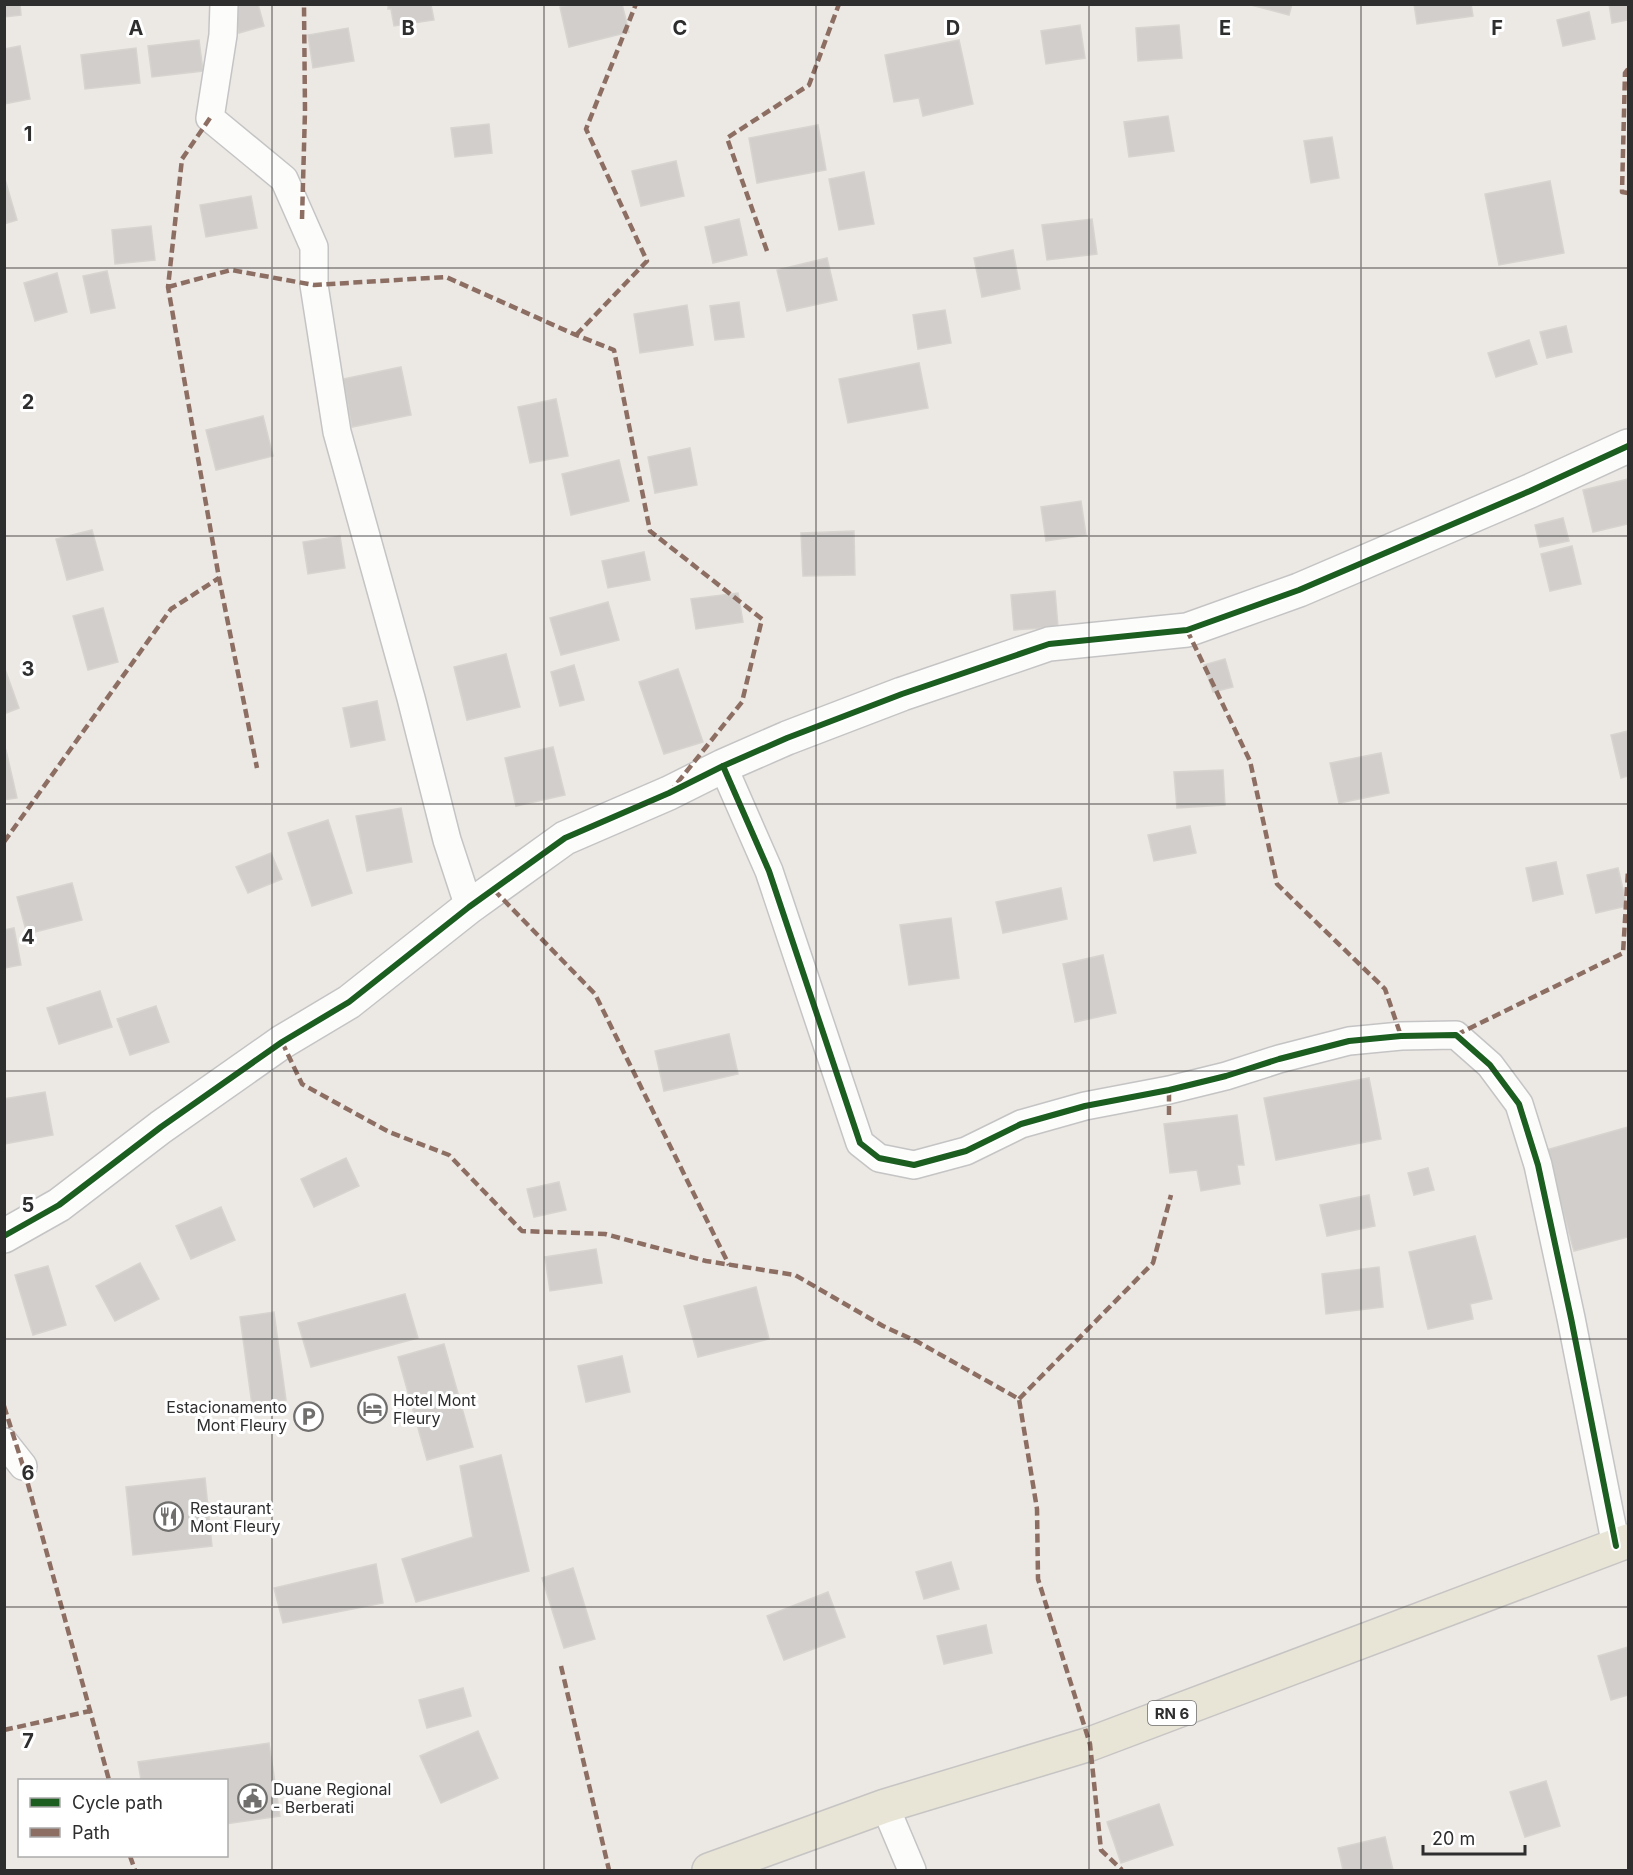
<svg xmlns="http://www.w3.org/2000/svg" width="1633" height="1875" font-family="Inter,sans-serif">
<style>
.building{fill:#d1cecb;stroke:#d7d4d0;stroke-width:1.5}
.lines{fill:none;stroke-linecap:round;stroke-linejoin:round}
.minor-casing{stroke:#c5c4c5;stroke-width:30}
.tertiary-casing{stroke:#c5c4c5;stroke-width:36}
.primary-casing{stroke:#c6c5c4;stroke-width:36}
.minor{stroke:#fcfcfb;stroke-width:27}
.tertiary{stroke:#fcfcfb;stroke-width:33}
.primary{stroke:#e8e4d6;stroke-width:33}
.quiet{stroke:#8d6e63;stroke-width:4.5;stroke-dasharray:9 4.5;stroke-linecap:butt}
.cycleway-casing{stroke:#fff;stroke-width:10}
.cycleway{stroke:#1b5e20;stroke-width:6}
.grid{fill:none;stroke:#2e2e2e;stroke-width:1.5;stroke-opacity:0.55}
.labels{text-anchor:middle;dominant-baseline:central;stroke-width:6;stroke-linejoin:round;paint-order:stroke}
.shield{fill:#fff;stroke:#6d6d6d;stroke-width:1.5}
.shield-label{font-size:15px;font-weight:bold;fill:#2e2e2e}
.poi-label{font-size:16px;fill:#2e2e2e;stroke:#fff;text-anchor:start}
.grid-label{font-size:20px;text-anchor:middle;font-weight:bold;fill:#2e2e2e;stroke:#fff;stroke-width:6;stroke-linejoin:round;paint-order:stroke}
</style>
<rect width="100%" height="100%" fill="#ece8e4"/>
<g class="building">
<polygon points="4,4 20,4 21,15 4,17"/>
<polygon points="231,4 258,4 264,26 239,33"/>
<polygon points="388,4 442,4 431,5 434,20 394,26 391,9 388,9"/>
<polygon points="572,4 622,4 629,32 569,47 560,7"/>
<polygon points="1247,4 1292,4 1289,15"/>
<polygon points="1414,4 1471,4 1473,16 1417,24"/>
<polygon points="1609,4 1628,4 1628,20 1612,23"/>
<polygon points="1589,12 1595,39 1563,46 1557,20"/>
<polygon points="1080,25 1085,58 1046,64 1041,31"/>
<polygon points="1179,25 1182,58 1138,61 1136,28"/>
<polygon points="348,28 354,61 313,68 308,35"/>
<polygon points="199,40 203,71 152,77 148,46"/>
<polygon points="959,40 973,104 923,116 919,98 894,102 885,55"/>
<polygon points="20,46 30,99 4,104 4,49"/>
<polygon points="136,48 140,83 85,89 81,55"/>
<polygon points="1168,116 1174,151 1129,157 1124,122"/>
<polygon points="489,124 492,153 455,157 451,128"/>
<polygon points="818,125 826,170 757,183 749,138"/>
<polygon points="1332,137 1339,178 1311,183 1304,141"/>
<polygon points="676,161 684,196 641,206 632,171"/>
<polygon points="864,172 874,224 839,230 829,179"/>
<polygon points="4,176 17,220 4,224"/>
<polygon points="1550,181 1564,253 1499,265 1485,194"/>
<polygon points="251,196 257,228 206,237 200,205"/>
<polygon points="739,219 747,255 713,263 705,227"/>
<polygon points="1092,219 1097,254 1047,260 1042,225"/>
<polygon points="151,226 155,260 115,264 112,230"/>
<polygon points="1013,250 1020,289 982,297 974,258"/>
<polygon points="827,258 837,300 787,311 777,270"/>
<polygon points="107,271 115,308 91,313 83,276"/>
<polygon points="57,273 67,312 35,321 24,283"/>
<polygon points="739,302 744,337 715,340 710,306"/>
<polygon points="687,305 693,345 640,353 634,314"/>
<polygon points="945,310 951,343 918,349 913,315"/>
<polygon points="1566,326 1572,352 1547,358 1540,332"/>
<polygon points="1529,340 1537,364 1496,377 1488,353"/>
<polygon points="919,363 928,408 848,423 839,379"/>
<polygon points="401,367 411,415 352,427 343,379"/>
<polygon points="556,399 568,456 530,463 518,407"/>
<polygon points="263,416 273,456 216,470 206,430"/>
<polygon points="690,448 697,485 655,493 648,457"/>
<polygon points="619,460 629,501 571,515 562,474"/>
<polygon points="1628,479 1628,524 1593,532 1583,490"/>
<polygon points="1081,501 1086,535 1046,541 1041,507"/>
<polygon points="1563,518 1569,541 1540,547 1535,525"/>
<polygon points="92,530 103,570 67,580 56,539"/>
<polygon points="854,531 855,575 803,576 801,533"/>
<polygon points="340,536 345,568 308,574 303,542"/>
<polygon points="1572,546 1581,584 1550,591 1541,554"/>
<polygon points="644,552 650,580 608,588 602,561"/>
<polygon points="1055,591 1058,627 1014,630 1011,595"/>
<polygon points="738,593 743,622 696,629 691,599"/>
<polygon points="608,602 619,640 561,655 550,618"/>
<polygon points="103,608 118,662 88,670 73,616"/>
<polygon points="506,654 520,707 467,720 454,667"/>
<polygon points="1225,659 1233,687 1213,692 1204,665"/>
<polygon points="574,665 584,700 560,706 551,672"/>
<polygon points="5,669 19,708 4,714 4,670"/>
<polygon points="678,669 703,742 664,754 639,682"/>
<polygon points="377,701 385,740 351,747 343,708"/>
<polygon points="1628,731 1628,776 1621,778 1611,735"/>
<polygon points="553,747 565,795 516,806 505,758"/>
<polygon points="4,750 6,750 17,798 4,800"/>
<polygon points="1381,753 1389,793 1339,803 1330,763"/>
<polygon points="1223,770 1225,805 1177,808 1174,772"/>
<polygon points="401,808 412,862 367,871 356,816"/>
<polygon points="328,820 352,893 312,906 288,833"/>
<polygon points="1190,826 1196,853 1154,861 1148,835"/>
<polygon points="271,853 282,879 248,893 236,867"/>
<polygon points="1556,862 1563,894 1533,901 1526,868"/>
<polygon points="1618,868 1627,906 1596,913 1587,875"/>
<polygon points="72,883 82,920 27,934 17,897"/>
<polygon points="1061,888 1067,919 1003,933 996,902"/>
<polygon points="951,918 959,978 909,985 900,925"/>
<polygon points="14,928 21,965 4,968 4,930"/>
<polygon points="1103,955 1116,1013 1075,1022 1063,964"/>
<polygon points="100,991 112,1027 59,1044 47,1008"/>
<polygon points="156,1006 169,1042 130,1055 117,1019"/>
<polygon points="729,1034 738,1074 664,1091 655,1051"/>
<polygon points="1369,1078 1381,1139 1276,1160 1264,1098"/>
<polygon points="45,1092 53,1135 4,1144 4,1099"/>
<polygon points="1237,1115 1244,1165 1237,1165 1240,1184 1201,1191 1197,1170 1170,1173 1164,1124"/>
<polygon points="1628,1127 1628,1237 1574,1251 1546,1150"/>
<polygon points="346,1158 359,1186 314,1207 301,1179"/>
<polygon points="1428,1168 1434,1190 1414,1195 1408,1173"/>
<polygon points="559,1182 566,1210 534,1217 527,1189"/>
<polygon points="1369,1195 1375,1226 1327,1236 1320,1205"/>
<polygon points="221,1207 235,1240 191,1259 176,1226"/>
<polygon points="1475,1236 1492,1299 1470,1304 1473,1319 1428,1329 1409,1252"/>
<polygon points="596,1249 602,1283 550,1291 545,1257"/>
<polygon points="140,1263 159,1299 115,1321 96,1286"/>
<polygon points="48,1266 66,1325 33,1335 15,1275"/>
<polygon points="1379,1267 1383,1307 1326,1314 1322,1274"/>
<polygon points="756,1287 769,1339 698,1357 684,1306"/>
<polygon points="405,1294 418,1338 311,1367 298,1323"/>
<polygon points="274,1312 286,1400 252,1405 240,1317"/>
<polygon points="444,1344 473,1447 427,1460 398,1357"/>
<polygon points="622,1356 630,1392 586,1402 578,1366"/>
<polygon points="501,1455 529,1571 416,1602 402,1559 473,1537 460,1466"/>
<polygon points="205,1478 212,1546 133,1555 126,1487"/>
<polygon points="951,1562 959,1589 924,1599 916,1572"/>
<polygon points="376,1564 383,1603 283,1623 274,1588"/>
<polygon points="573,1568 595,1639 564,1648 542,1578"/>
<polygon points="828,1592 845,1637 784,1660 767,1616"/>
<polygon points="986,1625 992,1653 944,1664 937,1636"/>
<polygon points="1628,1647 1628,1695 1611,1700 1598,1656"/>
<polygon points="463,1688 471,1716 427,1728 419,1700"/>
<polygon points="478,1731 498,1778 441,1803 420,1756"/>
<polygon points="269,1743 280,1816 226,1824 226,1780 141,1780 138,1762"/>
<polygon points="1546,1781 1560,1826 1525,1837 1510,1792"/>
<polygon points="1159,1804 1173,1845 1121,1863 1107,1822"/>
<polygon points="1385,1837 1393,1870 1343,1870 1338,1848"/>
</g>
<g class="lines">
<defs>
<g id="minor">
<polyline points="224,4 223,35 210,118 284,179 314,247 314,285 337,432 411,698 447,840 469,907"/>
<polyline points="723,766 769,871 860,1143 879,1158 914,1165 966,1151 1021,1124 1085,1106 1169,1090 1226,1076 1279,1059 1349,1041 1401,1036 1456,1035 1490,1065 1519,1104 1538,1165 1571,1318 1616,1546"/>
<polyline points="4,1442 23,1466"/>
<polyline points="885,1806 912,1870"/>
</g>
<polyline id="tertiary" points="4,1236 59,1205 161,1127 282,1042 349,1002 469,907 565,838 669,793 723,766 787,738 902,694 1049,644 1187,630 1299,590 1530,491 1628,446"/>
<polyline id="primary" points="709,1870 885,1806 1090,1744 1628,1541"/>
</defs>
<use href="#minor" class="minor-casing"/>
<use href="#tertiary" class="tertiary-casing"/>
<use href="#primary" class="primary-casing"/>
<use href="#minor" class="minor"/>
<use href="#tertiary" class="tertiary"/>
<use href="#primary" class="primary"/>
<g class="quiet">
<polyline points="1628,69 1625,73 1622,192 1628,193"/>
<polyline points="210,118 182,159 168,287 219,578 257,768"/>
<polyline points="302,219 305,111 304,4"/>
<polyline points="767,251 727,138 809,85 839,4"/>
<polyline points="168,287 231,270 314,285 446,277 576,335 614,350 650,531 762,619 742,702 674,787"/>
<polyline points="576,335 647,261 586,129 636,4"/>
<polyline points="1187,630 1250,761 1277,884 1385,989 1401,1036"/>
<polyline points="4,842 171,609 219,578"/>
<polyline points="494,890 595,994 729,1265"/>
<polyline points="1456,1035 1623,953 1628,871"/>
<polyline points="282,1042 302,1084 389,1132 449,1155 522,1231 605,1234 706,1261 795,1275 883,1326 918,1342 1019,1399 1037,1509 1038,1579 1090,1744 1101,1850 1122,1870"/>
<polyline points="1169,1115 1169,1090"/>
<polyline points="1019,1399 1153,1263 1171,1195"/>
<polyline points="4,1406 23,1466 109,1780"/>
<polyline points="561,1666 609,1870"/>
<polyline points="4,1730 90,1711"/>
<polyline points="130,1856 135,1870"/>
</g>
<defs>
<g id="cycleway">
<polyline points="723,766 769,871 860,1143 879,1158 914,1165 966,1151 1021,1124 1085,1106 1169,1090 1226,1076 1279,1059 1349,1041 1401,1036 1456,1035 1490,1065 1519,1104 1538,1165 1571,1318 1616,1546"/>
<polyline points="4,1236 59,1205 161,1127 282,1042 349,1002 469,907 565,838 669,793 723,766 787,738 902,694 1049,644 1187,630 1299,590 1530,491 1628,446"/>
</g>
</defs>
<use href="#cycleway" class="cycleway-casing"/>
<use href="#cycleway" class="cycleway"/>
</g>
<path class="grid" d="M 272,4 L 272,1870M 544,4 L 544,1870M 816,4 L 816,1870M 1089,4 L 1089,1870M 1361,4 L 1361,1870M 4,268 L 1628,268M 4,536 L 1628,536M 4,804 L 1628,804M 4,1071 L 1628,1071M 4,1339 L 1628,1339M 4,1607 L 1628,1607"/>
<defs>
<symbol id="hotel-ring" viewBox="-11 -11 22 22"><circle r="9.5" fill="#fff" stroke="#706f6e" stroke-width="1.5"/><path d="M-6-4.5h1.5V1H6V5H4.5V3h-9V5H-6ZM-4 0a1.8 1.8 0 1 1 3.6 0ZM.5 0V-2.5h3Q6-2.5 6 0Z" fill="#706f6e"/></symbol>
<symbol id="parking-ring" viewBox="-11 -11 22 22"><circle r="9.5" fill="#fff" stroke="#706f6e" stroke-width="1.5"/><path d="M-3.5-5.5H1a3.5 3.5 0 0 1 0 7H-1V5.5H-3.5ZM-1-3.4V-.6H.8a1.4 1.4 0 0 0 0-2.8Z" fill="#706f6e"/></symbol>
<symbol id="restaurant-ring" viewBox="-11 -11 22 22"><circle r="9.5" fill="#fff" stroke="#706f6e" stroke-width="1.5"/><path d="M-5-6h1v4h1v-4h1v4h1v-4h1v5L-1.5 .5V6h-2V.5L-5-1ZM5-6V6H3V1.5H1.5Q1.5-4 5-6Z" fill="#706f6e"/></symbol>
<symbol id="civic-ring" viewBox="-11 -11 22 22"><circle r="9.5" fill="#fff" stroke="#706f6e" stroke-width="1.5"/><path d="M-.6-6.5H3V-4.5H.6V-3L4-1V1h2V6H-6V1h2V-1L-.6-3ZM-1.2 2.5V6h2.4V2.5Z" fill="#706f6e"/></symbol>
</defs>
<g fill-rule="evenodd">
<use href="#hotel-ring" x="356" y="1392" width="33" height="33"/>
<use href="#parking-ring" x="292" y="1400" width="33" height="33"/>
<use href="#restaurant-ring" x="152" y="1500" width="33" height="33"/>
<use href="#civic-ring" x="236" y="1782" width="33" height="33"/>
</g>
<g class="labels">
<rect class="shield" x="1148" y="1701" width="48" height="24" rx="4.5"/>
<g class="shield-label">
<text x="1172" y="1713">RN 6</text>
</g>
<g class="poi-label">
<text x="393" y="1400">Hotel Mont<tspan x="393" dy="18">Fleury</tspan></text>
<text x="287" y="1407" text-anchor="end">Estacionamento<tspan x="287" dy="18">Mont Fleury</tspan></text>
<text x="190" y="1508">Restaurant<tspan x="190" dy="18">Mont Fleury</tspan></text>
<text x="273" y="1789">Duane Regional<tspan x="273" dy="18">- Berberati</tspan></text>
</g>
</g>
<g class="grid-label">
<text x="136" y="35">A</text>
<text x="408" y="35">B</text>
<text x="680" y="35">C</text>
<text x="953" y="35">D</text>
<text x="1225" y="35">E</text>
<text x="1497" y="35">F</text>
<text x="28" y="141">1</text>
<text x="28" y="409">2</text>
<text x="28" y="676">3</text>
<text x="28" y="944">4</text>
<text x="28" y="1212">5</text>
<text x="28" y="1480">6</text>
<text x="28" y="1748">7</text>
</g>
<rect width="1633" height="1875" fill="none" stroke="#2e2e2e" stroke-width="12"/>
<rect x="18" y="1779" width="210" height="78" fill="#ffffff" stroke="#ababab" stroke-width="1.5"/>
<rect x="30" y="1798" width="30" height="9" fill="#1b5e20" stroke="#ababab" stroke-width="1.5"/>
<text x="72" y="1809" font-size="18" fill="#2e2e2e">Cycle path</text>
<rect x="30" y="1828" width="30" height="9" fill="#8d6e63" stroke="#ababab" stroke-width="1.5"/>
<text x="72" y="1839" font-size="18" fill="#2e2e2e">Path</text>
<path d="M1423 1845v9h102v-9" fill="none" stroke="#2e2e2e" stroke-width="3"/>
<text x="1432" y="1845" font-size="18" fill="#2e2e2e" stroke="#ffffff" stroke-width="4.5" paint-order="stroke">20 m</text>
</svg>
